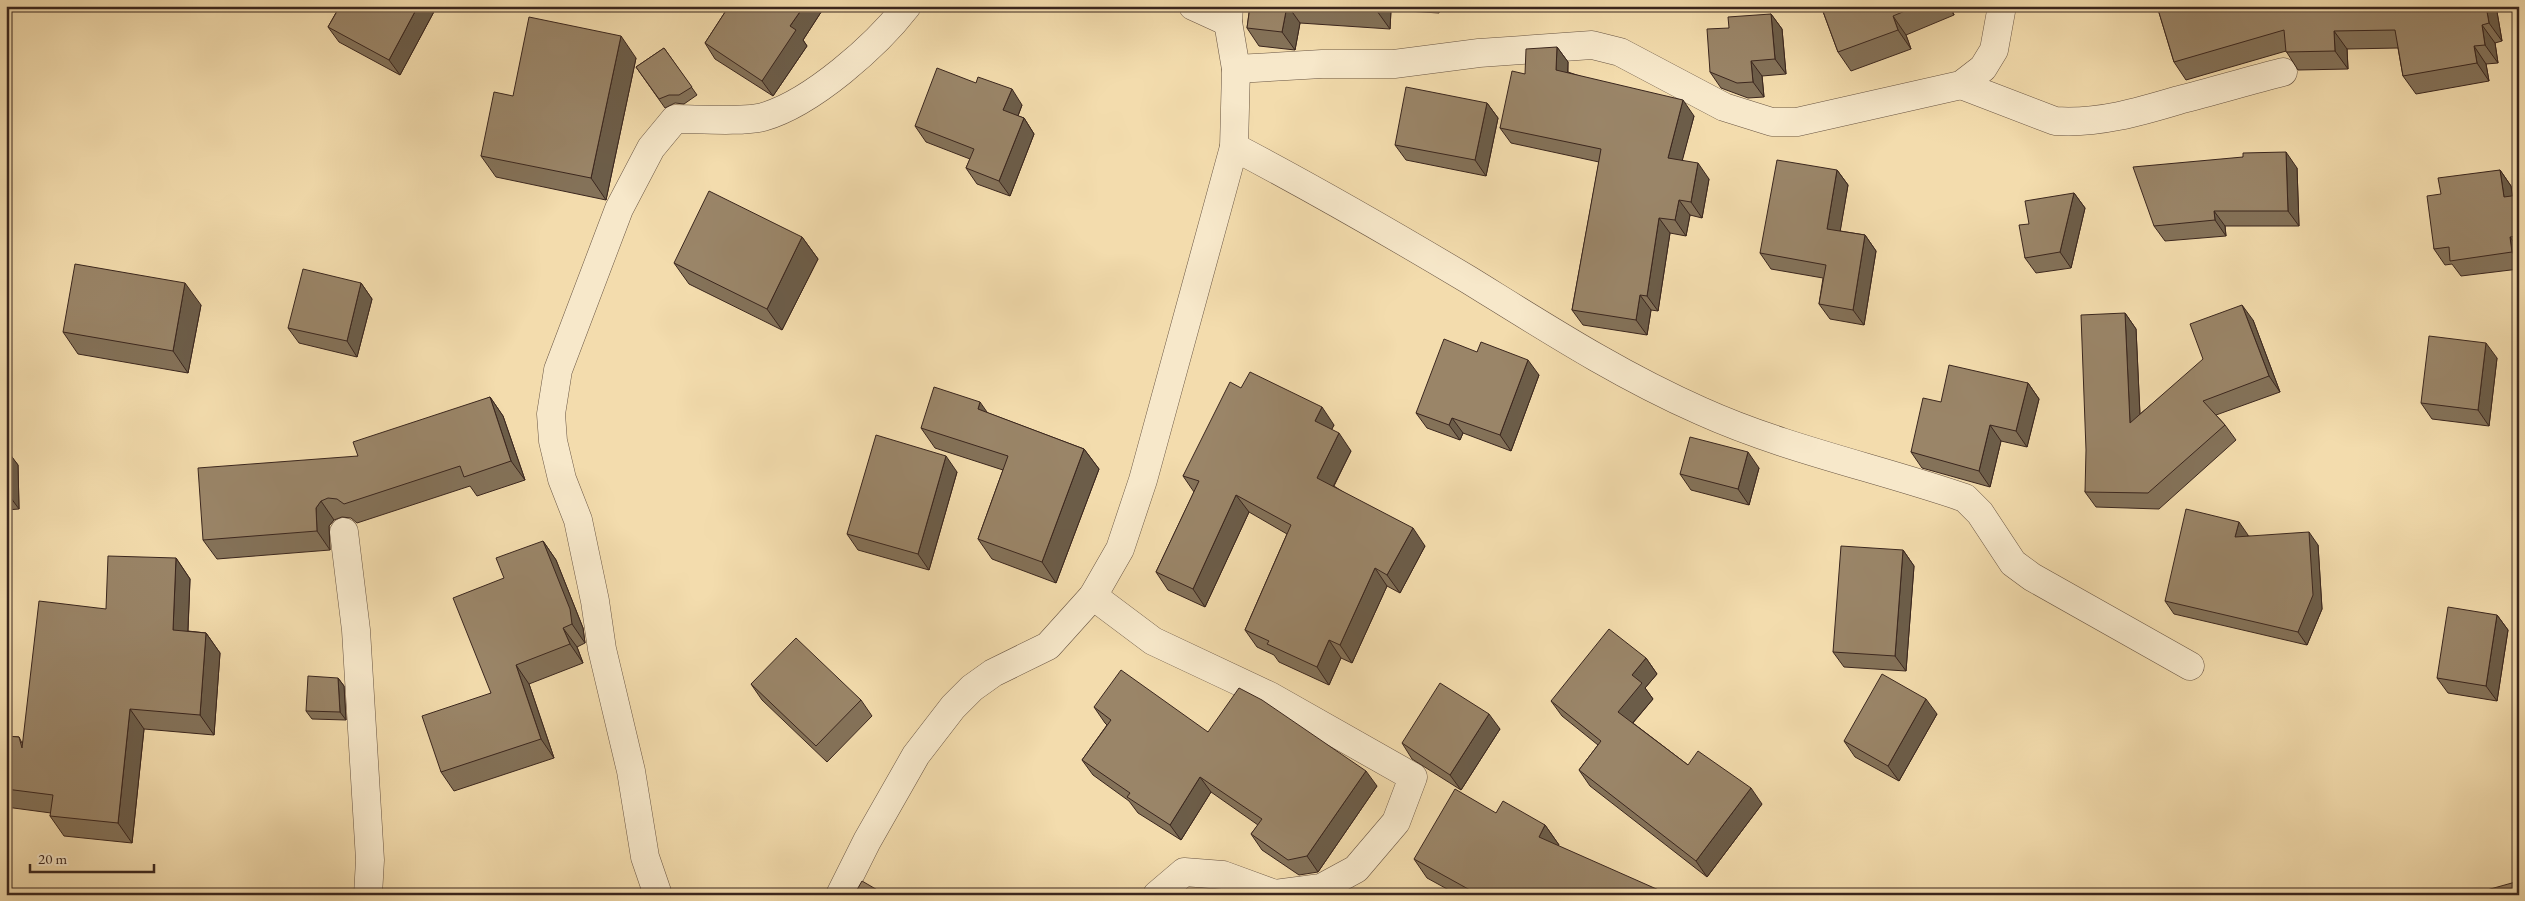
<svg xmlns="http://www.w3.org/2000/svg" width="2525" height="901" font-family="'EB Garamond',serif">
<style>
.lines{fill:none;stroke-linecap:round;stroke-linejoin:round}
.minor-casing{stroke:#685442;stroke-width:29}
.minor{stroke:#f7e8ca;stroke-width:28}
.wall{fill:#847259;stroke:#3a261e}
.shaded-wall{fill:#6c5d49;stroke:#3a261e}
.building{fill:#9a8568;stroke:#3a261e}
</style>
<rect width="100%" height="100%" fill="#f3dcad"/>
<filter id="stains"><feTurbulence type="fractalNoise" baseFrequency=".004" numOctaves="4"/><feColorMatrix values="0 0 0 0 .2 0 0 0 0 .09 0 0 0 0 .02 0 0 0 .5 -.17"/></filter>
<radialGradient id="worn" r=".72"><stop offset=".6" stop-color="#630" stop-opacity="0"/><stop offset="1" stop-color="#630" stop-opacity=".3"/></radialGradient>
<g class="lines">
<defs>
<g id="minor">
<polyline points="1193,6 1228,22"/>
<polyline points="1236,69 1322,64 1394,64 1479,53 1592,45 1620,52 1724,107 1772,122 1797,122 1961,85 1983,68 1994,50 2002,6"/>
<path d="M 1961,85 L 2055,121 C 2098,124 2139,112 2179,100 C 2214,91 2248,81 2283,72"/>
<path d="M 1234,147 C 1314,189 1392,234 1469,280 C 1545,327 1619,375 1701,411 C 1785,449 1878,468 1965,498 L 1980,513 L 2013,563 L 2032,577 L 2190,666"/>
<polyline points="344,532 356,630 370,860 368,895"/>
<polyline points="1093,596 1153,641 1270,696 1413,777 1396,822 1356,869 1321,888 1275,894 1223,875 1184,872 1157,895"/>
<path d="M 658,895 L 645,857 L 631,771 L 602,649 L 595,601 L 578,520 L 562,479 L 553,441 L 551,414 L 558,370 L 619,209 L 651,148 L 675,119 C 697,119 744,122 763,117 C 812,103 877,45 907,6"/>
<polyline points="840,895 867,841 916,755 953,707 972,688 993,673 1048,646 1093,596 1120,549 1143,480 1234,147 1236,69 1228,22 1229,6"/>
</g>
</defs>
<use href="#minor" class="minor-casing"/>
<use href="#minor" class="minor"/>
</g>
<g class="wall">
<polygon points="334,6 437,6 400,75 339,42 328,27 337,11"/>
<polygon points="729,6 825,6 803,40 807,46 773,96 715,59 705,43"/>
<polygon points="1250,6 1439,6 1439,13 1391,10 1390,29 1300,23 1295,50 1259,46 1247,28"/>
<polygon points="1496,6 1534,6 1520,8"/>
<polygon points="1821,6 1951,6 1954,15 1906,35 1911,49 1851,71 1838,52"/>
<polygon points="2157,6 2496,6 2502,41 2495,43 2498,63 2486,64 2489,81 2416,94 2403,76 2398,48 2347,49 2348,69 2298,70 2286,51 2186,80 2174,62"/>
<polygon points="1771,14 1782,29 1786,74 1762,76 1764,97 1748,98 1721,88 1710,72 1729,28"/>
<polygon points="1557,47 1568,62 1568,72 1694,116 1682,160 1709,179 1702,218 1690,215 1686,236 1670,233 1658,311 1651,310 1647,335 1583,325 1572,310 1599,162 1511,143 1500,128 1525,74"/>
<polygon points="664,48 697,95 684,104 675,103 665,108 636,67"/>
<polygon points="636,58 606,200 496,177 481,156 513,96"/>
<polygon points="1487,103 1498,118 1486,176 1406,160 1395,145"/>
<polygon points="1022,105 1018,116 1024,118 1034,134 1010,196 977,184 966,168 970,159 926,142 915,126"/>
<polygon points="2243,157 2297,168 2299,226 2225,226 2226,236 2165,241 2154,226"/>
<polygon points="1837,170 1848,185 1840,231 1865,235 1876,251 1864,325 1830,319 1819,304 1823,278 1771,269 1760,253"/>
<polygon points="2500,170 2511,186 2512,196 2519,195 2519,269 2461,276 2452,264 2445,265 2434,249 2441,194"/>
<polygon points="2074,193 2085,208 2071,268 2036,273 2025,258 2029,224"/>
<polygon points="802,237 818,259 782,330 689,284 674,263"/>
<polygon points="361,283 372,299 357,357 299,343 288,328"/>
<polygon points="201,305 188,373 78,354 63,332"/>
<polygon points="2125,313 2136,329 2140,414 2253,320 2280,392 2216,415 2225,425 2236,440 2159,509 2096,507 2085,492"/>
<polygon points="1477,352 1539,375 1511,451 1463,433 1460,440 1427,428 1416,413"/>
<polygon points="2497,358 2489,426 2432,419 2421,403"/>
<polygon points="2028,383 2039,399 2027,447 2001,441 1990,487 1922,468 1911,452 1941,402"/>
<polygon points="1241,388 1334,425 1331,430 1351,451 1334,486 1425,546 1400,593 1387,586 1352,663 1341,658 1329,685 1279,662 1274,655 1257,647 1245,630 1287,534 1249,512 1205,607 1168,590 1156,572 1194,492 1183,476"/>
<polygon points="490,397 503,416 525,480 477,496 470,486 357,523 351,518 342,517 334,520 329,526 330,550 217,559 203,540 358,456"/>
<polygon points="988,413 1084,449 1099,469 1056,583 992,559 978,539 1003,470 935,448 921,428"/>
<polygon points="6,450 18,465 19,509 6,510"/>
<polygon points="1759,468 1749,505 1691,490 1680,474"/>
<polygon points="957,472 929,570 858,550 847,534"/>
<polygon points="2248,535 2248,536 2318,545 2322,609 2307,645 2174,614 2165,601"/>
<polygon points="543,541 556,560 583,628 585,643 577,647 583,663 529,684 554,758 454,791 441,772 491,693 504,578"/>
<polygon points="1903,550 1914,566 1906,671 1844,667 1833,652"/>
<polygon points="176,558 190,579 188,631 206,633 220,653 214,735 144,729 132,843 64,836 50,816 51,813 6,807 6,736 19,737 22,743 106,609"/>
<polygon points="2497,615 2508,630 2497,701 2448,693 2437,678"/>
<polygon points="1646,658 1657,674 1645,688 1653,699 1633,723 1688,765 1762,804 1707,877 1590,786 1579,770 1598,745 1562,716 1551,701"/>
<polygon points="6,667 10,678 6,679"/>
<polygon points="338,678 344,686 346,720 312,719 306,711"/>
<polygon points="751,684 861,700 872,716 827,762 762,700"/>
<polygon points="1094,707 1208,732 1377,786 1318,872 1299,875 1262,850 1251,834 1258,825 1211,792 1181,840 1138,813 1129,801 1093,775 1082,760 1107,725 1105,723"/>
<polygon points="1937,714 1899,781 1855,757 1844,741"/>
<polygon points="1500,729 1461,790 1412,759 1402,743"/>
<polygon points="1496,813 1545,825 1559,845 1558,846 1663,895 1458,895 1427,878 1414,859"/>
</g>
<g class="shaded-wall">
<polygon points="418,6 437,6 400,75 389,60"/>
<polygon points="804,6 825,6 803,40 807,46 773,96 762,81 790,26"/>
<polygon points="1287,6 1288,6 1300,23 1295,50 1282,32"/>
<polygon points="1377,6 1389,6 1391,10 1390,29 1377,11"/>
<polygon points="1434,6 1439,6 1439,13"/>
<polygon points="1948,6 1951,6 1954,15"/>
<polygon points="2486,6 2496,6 2502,41 2489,23"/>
<polygon points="1771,14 1782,29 1786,74 1775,59"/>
<polygon points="1893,16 1906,35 1911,49 1898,30"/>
<polygon points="2482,25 2495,43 2498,63 2485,45"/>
<polygon points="2334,31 2347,49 2348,69 2335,51"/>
<polygon points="621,36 636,58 606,200 591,178"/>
<polygon points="2474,46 2486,64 2489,81 2477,63"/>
<polygon points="1557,47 1568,62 1567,85 1556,70"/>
<polygon points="1751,61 1762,76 1764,97 1753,82"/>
<polygon points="1012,89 1022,105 1014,126 1003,110"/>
<polygon points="1683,100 1694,116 1679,173 1668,158"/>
<polygon points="1487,103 1498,118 1486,176 1475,160"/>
<polygon points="1024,118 1034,134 1010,196 999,181"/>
<polygon points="2286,152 2297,168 2299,226 2288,211"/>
<polygon points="1698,163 1709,179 1702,218 1691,202"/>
<polygon points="1837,170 1848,185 1838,244 1827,229"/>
<polygon points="2500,170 2511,186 2515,213 2504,197"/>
<polygon points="2074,193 2085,208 2071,268 2060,252"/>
<polygon points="1679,200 1690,215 1686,236 1675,220"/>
<polygon points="2214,211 2225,226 2226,236 2215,220"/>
<polygon points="1659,218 1670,233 1658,311 1647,296"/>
<polygon points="1865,235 1876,251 1864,325 1853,310"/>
<polygon points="802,237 818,259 782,330 767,309"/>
<polygon points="2510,237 2519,249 2519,262 2512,252"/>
<polygon points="185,283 201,305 188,373 173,351"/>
<polygon points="361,283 372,299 357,357 347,341"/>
<polygon points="1640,295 1651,310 1647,335 1636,320"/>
<polygon points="2242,305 2253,320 2280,392 2269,376"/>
<polygon points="2125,313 2136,329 2141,438 2130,423"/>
<polygon points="2486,343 2497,358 2489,426 2478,410"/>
<polygon points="1528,360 1539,375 1511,451 1500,435"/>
<polygon points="2028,383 2039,399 2027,447 2016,431"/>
<polygon points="490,397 503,416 525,480 511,461"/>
<polygon points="980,402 994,422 978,409"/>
<polygon points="1322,407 1334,425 1327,439 1315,421"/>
<polygon points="1452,418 1463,433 1460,440 1449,425"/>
<polygon points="1990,425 2001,441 1990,487 1979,471"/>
<polygon points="1339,433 1351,451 1329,495 1317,478"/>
<polygon points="1084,449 1099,469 1056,583 1042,562"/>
<polygon points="7,450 18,465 19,509 8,494"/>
<polygon points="1748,452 1759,468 1749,505 1738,489"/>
<polygon points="946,456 957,472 929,570 918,554"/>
<polygon points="1236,495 1249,512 1205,607 1193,589"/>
<polygon points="321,501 334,520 329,526 330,550 317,531 316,508"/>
<polygon points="2239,522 2248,535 2244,551 2235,537"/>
<polygon points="1413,528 1425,546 1400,593 1387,575"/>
<polygon points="2309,532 2318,545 2322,609 2307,645 2298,632"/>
<polygon points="543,541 556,560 583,628 585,643 572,624"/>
<polygon points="1903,550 1914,566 1906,671 1895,656"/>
<polygon points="176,558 190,579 187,650 173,630"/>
<polygon points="1375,568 1387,586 1352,663 1340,645"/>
<polygon points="2497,615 2508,630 2497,701 2486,686"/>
<polygon points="563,628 577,647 583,663 570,644"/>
<polygon points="206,633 220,653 214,735 200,715"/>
<polygon points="1329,640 1341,658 1329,685 1317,667"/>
<polygon points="1646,658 1657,674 1645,688 1653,699 1629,727 1618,712 1632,675"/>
<polygon points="516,665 529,684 554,758 541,739"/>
<polygon points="6,667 10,678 6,674"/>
<polygon points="338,678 344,686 346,720 340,712"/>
<polygon points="1926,699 1937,714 1899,781 1888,766"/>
<polygon points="130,709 144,729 132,843 118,823"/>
<polygon points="1489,714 1500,729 1461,790 1450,775"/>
<polygon points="1366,771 1377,786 1318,872 1307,856"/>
<polygon points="1200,777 1211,792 1181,840 1170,825"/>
<polygon points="1751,788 1762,804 1707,877 1696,861"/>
<polygon points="1545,825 1559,845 1552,856 1539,837"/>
</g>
<g class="building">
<polygon points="340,6 418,6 389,60 328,27"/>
<polygon points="729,6 804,6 790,26 796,30 762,81 705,43"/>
<polygon points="1250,6 1287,6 1282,32 1247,28"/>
<polygon points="1311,6 1377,6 1377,11"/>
<polygon points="1821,6 1917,6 1893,16 1898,30 1838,52"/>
<polygon points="2157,6 2486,6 2489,23 2482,25 2485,45 2474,46 2477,63 2403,76 2395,30 2334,31 2335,51 2286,52 2284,30 2174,62"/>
<polygon points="1771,14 1775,59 1751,61 1753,82 1737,83 1710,72 1707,29 1729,28 1728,17"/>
<polygon points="529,17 621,36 591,178 481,156 494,92 513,96"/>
<polygon points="1557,47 1556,70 1683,100 1668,158 1698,163 1691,202 1679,200 1675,220 1659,218 1647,296 1640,295 1636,320 1572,310 1601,149 1500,128 1512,71 1525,74 1526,49"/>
<polygon points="664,48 692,87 679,95 669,95 659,99 636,67"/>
<polygon points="937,68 976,83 978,77 1012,89 1003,110 1024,118 999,181 966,168 974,149 915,126"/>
<polygon points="1406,87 1487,103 1475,160 1395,145"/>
<polygon points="2286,152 2288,211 2214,211 2215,220 2154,226 2133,167 2243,157 2243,153"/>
<polygon points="1777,160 1837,170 1827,229 1865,235 1853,310 1819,304 1826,265 1760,253"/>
<polygon points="2500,170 2504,197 2519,195 2519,236 2510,237 2512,252 2450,261 2449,247 2434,249 2427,196 2441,194 2438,178"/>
<polygon points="709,191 802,237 767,309 674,263"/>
<polygon points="2074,193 2060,252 2025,258 2019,225 2029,224 2025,201"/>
<polygon points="75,264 185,283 173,351 63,332"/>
<polygon points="303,269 361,283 347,341 288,328"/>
<polygon points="2242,305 2269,376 2203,401 2225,425 2148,493 2085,492 2086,450 2081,315 2125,313 2130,423 2203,359 2190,324"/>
<polygon points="2429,336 2486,343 2478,410 2421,403"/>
<polygon points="1444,339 1477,352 1481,342 1528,360 1500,435 1452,418 1449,425 1416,413"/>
<polygon points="1949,365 2028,383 2016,431 1990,425 1979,471 1911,452 1923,398 1941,402"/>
<polygon points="1250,372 1322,407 1315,421 1339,433 1317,478 1413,528 1387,575 1375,568 1340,645 1329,640 1317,667 1267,644 1269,641 1245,630 1291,525 1236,495 1193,589 1156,572 1199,481 1183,476 1230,382 1241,388"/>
<polygon points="934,387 980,402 978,409 1084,449 1042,562 978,539 1008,456 921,428"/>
<polygon points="490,397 511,461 464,477 460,466 344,504 337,499 328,498 321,501 316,508 317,531 203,540 198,468 358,456 353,442"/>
<polygon points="876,435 946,456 918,554 847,534"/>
<polygon points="1690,437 1748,452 1738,489 1680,474"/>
<polygon points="6,450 8,494 6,494"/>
<polygon points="2186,509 2239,522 2235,537 2309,532 2313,595 2298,632 2165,601"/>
<polygon points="543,541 570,609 572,624 563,628 570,644 516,665 541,739 441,772 422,716 491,693 453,598 504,578 496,558"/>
<polygon points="1841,546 1903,550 1895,656 1833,652"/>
<polygon points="108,556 176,558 173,630 206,633 200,715 130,709 118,823 50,816 53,795 6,789 6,736 19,737 22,748 39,601 106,609"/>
<polygon points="2448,607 2497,615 2486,686 2437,678"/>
<polygon points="1609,629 1646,658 1632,675 1642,683 1618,712 1688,765 1698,751 1751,788 1696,861 1579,770 1601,741 1551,701"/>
<polygon points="796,638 861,700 816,746 751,684"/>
<polygon points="1121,670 1208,732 1239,688 1262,700 1366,771 1307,856 1288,860 1251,834 1262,819 1200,777 1170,825 1127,797 1130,793 1082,760 1111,720 1094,707"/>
<polygon points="1882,674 1926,699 1888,766 1844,741"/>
<polygon points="308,676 338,678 340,712 306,711"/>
<polygon points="1440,683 1489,714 1450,775 1402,743"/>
<polygon points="1455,789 1496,813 1503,801 1545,825 1539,837 1661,891 1659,895 1479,895 1414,859"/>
<polygon points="862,881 886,895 854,895"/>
<polygon points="2519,881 2519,895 2476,895 2476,893"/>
</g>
<rect width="2525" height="901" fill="none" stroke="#f3dcad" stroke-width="25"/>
<rect x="8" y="8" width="2510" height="886" fill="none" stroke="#3a261e" stroke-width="2.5"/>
<rect x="12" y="12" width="2500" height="876" fill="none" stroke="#3a261e"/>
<path d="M30 864v8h124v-8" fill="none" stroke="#3a261e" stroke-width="2.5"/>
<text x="38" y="864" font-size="15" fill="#3a261e" stroke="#f7e8ca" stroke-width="4" paint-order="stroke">20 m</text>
<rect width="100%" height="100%" filter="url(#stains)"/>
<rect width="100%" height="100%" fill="url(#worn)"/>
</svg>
